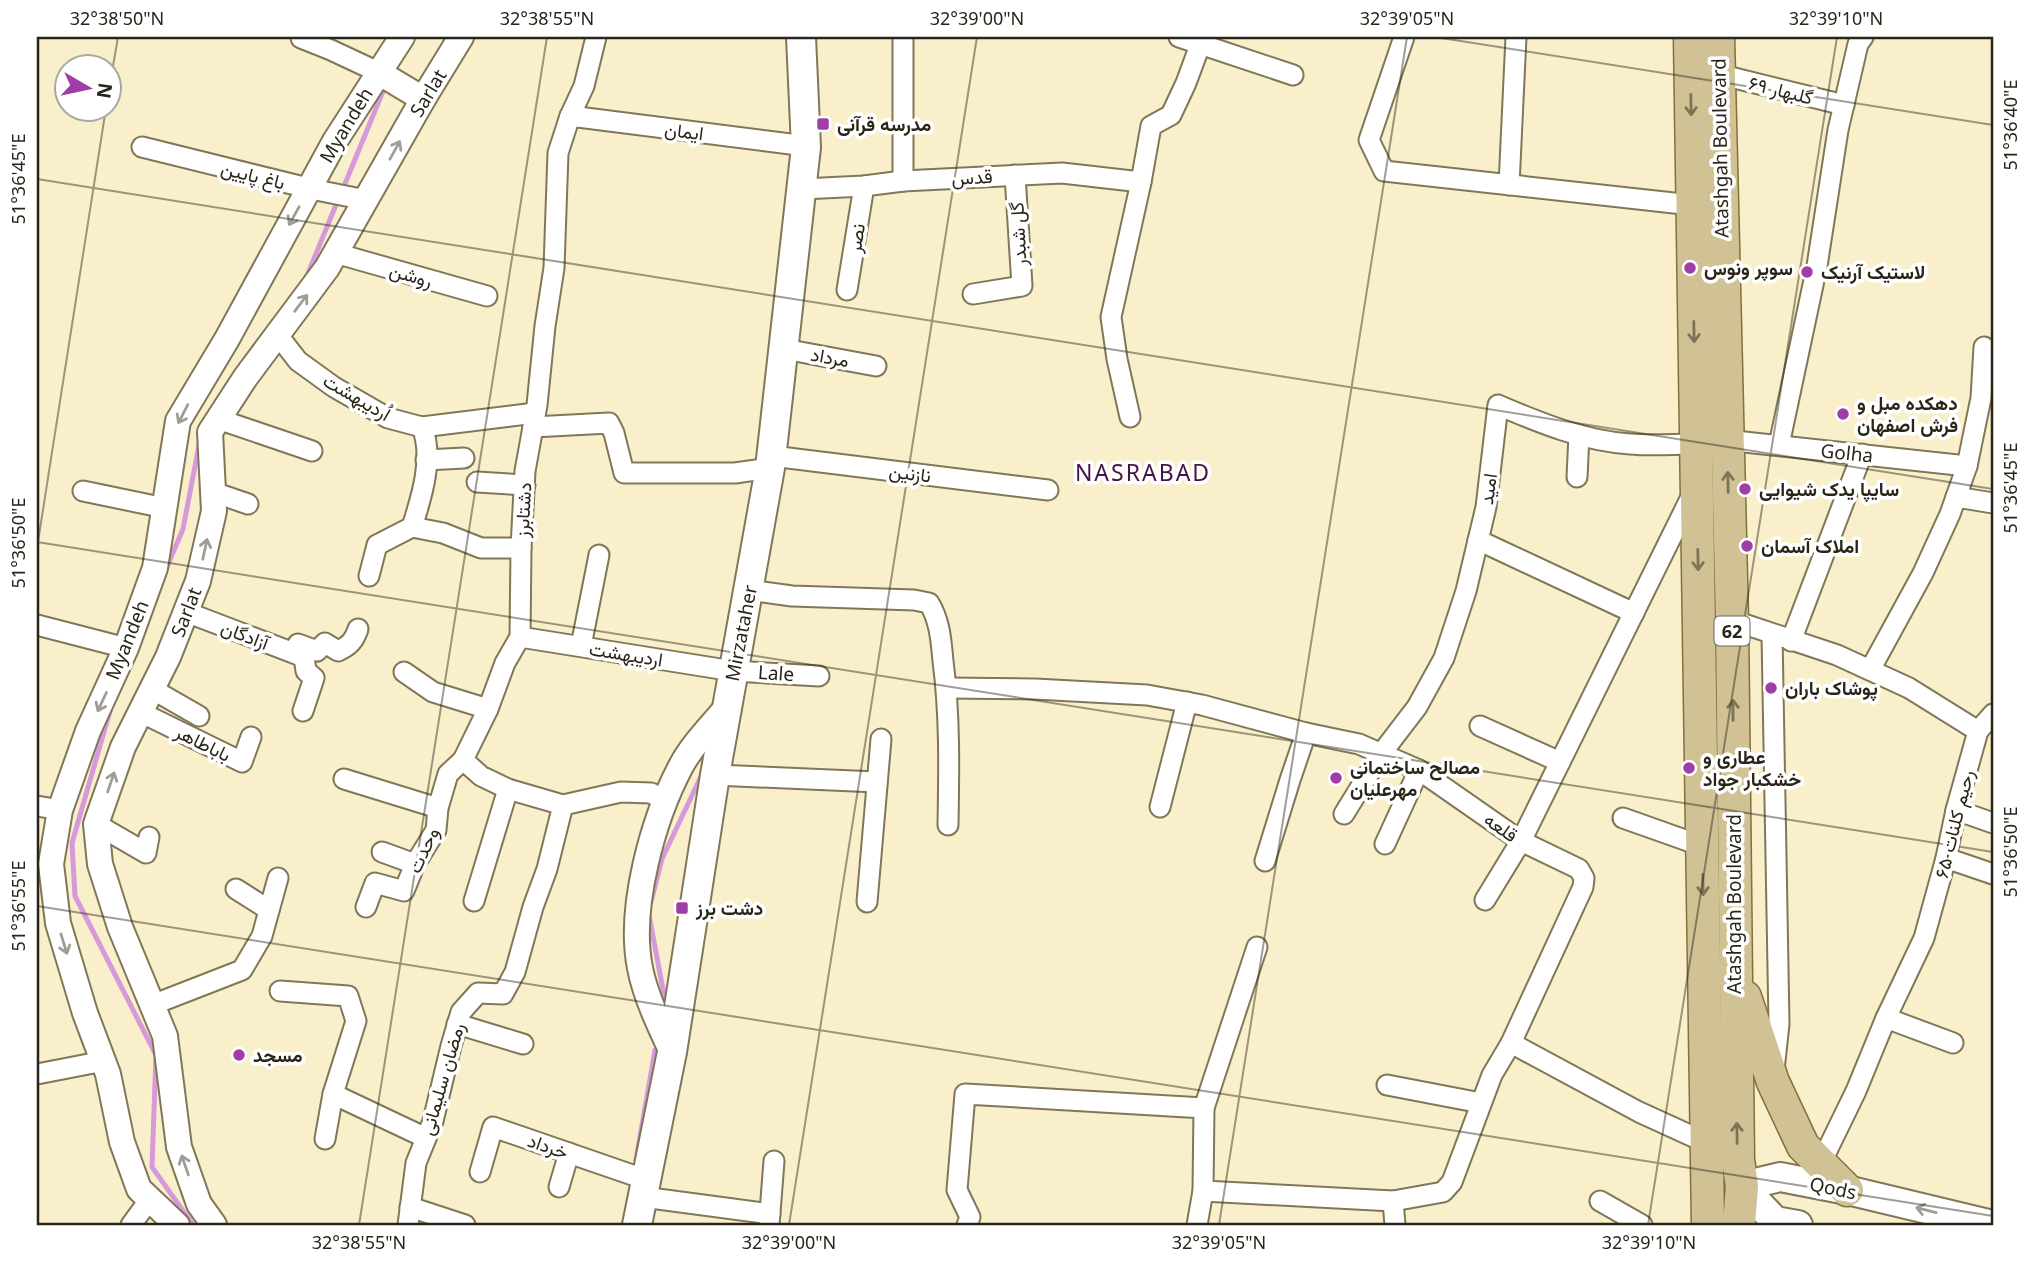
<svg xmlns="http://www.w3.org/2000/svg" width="2030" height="1262" font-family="'Noto Sans',Vazirmatn,sans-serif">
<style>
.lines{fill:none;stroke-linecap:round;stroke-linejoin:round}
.stream{stroke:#d69ada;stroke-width:5}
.minor-casing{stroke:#817757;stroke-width:23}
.tertiary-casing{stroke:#817757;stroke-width:28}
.secondary-casing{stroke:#817757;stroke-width:32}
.primary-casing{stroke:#81713b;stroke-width:35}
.minor{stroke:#fff;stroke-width:19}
.tertiary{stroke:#fff;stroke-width:24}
.secondary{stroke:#fff;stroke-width:28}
.primary{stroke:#d0c295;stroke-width:32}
.oneway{stroke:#7c7456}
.oneway2{stroke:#9f9d97}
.ticks{fill:none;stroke:#292518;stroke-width:2;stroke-opacity:0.45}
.poi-dot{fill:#9f3ea6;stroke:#fff;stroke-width:2.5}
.labels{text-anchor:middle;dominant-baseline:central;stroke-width:7;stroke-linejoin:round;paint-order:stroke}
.shield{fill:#fff;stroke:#69665d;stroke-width:2}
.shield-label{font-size:18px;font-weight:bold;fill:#292518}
.street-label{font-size:19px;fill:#292518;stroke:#fff}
.poi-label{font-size:19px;font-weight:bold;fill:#292518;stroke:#fff;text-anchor:start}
.quarter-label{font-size:23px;letter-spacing:2px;fill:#441648;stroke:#fff}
.neatline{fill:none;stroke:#292518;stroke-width:2.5}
.ticks-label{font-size:18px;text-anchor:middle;fill:#292518}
</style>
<rect width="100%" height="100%" fill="#faefcb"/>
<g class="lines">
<g class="stream">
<polyline points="342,191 386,84"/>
<polyline points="306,278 338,200"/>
<polyline points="166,569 183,529 200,440"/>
<polyline points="110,711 72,843 75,896 156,1055 152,1167 193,1225"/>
<polyline points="651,902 662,859 703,772"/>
<polyline points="649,915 664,995 663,1001"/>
<polyline points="636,1160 655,1050"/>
</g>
<defs>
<g id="minor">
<polyline points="596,37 584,86 570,116 558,153 554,268 545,326 537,405 525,471 521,548 520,637 505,663 488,709 463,760 481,776 508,789 563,805 621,792 651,793 666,801"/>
<polyline points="903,37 903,181"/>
<polyline points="1179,37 1293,75"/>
<polyline points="1404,37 1369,140 1384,171 1692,205"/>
<polyline points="301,38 331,50 378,72"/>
<polyline points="1718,74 1844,105"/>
<polyline points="570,116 798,145"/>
<polyline points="142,147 316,190 366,200"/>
<polyline points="1509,185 1516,37"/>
<polyline points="802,189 864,186 903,181 1062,173 1141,182"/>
<polyline points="335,253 487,296"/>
<polyline points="847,290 864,186"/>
<polyline points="973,294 1022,286 1015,175"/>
<polyline points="277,334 298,361 334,387 388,418 422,427 535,413"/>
<polyline points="784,349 876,366"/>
<polyline points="1130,417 1117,359 1111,317 1141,182 1151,126 1171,115 1186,83 1203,37"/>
<polyline points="218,419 312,451"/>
<polyline points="533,427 609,423 614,433 624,473 735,473 770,468"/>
<polyline points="1726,440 1967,466"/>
<polyline points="1779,445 1817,266 1838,130 1858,44 1863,37"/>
<polyline points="772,456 1048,490"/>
<polyline points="426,460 464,458"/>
<polyline points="1577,477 1579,435"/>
<polyline points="477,482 525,485"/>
<polyline points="83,491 165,508"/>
<polyline points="213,492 248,504"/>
<polyline points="1956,497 1993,503"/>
<polyline points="412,527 443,533 481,548 521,548"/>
<polyline points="1478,540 1634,613"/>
<path d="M 369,576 L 377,545 L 412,527 C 422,496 434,457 422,427"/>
<path d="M 749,590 L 792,596 L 914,600 L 929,603 C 940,621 941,640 943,661 C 950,715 949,770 948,825"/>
<polyline points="186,612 304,657 306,671 314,678 303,711"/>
<polyline points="1732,620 1837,655 1909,688 1978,731 1956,810 1946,858 1924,938 1886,1018 1856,1091 1820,1165"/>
<polyline points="37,625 126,648"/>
<polyline points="1772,634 1779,1024 1774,1070"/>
<polyline points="520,637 733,671 819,676"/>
<polyline points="1791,641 1862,454"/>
<polyline points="581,646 599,555"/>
<path d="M 296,649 L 298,644 L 317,651 L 325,643 L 338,651 C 349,646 354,641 358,629"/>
<polyline points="1870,670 1923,573 1950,514 1967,466 1981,398 1984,347"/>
<polyline points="404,672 433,692 488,709"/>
<polyline points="947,688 1035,689 1147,695 1202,705 1306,733 1359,744 1419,770 1521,841 1579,869 1584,878 1583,887 1511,1043 1639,1112 1707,1143"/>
<polyline points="152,689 199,716"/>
<polyline points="140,712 242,762 251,737"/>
<polyline points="1480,726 1560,762"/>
<polyline points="1978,731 1993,714"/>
<polyline points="715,775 877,782"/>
<polyline points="344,779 438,808"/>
<polyline points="37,806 60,810"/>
<polyline points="1160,807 1187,702"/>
<polyline points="1956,810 1993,823"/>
<path d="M 1344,814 L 1381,754 L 1417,707 L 1444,658 L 1466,591 L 1486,507 L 1498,405 C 1540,423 1584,441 1630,444 C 1652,446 1674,444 1696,444"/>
<polyline points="1623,818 1702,846"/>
<polyline points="96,824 146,853 149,837"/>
<polyline points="1385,844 1419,770"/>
<polyline points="382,852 415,864"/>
<polyline points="1946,858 1993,874"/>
<polyline points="1265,861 1290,780 1306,733"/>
<polyline points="236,889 269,910"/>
<polyline points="1485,900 1521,841 1693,493"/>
<polyline points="474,901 508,789"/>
<polyline points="867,902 881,739"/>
<polyline points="366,907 375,883 404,891 415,864 436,830 438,808 448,774 463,760"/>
<polyline points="280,991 348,996 356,1021 333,1094 325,1139"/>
<polyline points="152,1005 242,970 262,936 278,878"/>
<polyline points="1886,1018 1953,1043"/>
<polyline points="457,1024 523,1044"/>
<polyline points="37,1074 104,1061"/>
<polyline points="1387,1085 1481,1103"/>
<polyline points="333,1094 426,1138"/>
<polyline points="1204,1108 1257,947"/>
<polyline points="480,1172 493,1127 647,1180"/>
<polyline points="559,1187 569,1153"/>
<polyline points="643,1197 770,1214"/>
<polyline points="1393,1201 1395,1225"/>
<polyline points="1600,1201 1642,1225"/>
<polyline points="410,1207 465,1225"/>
<polyline points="131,1225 150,1199"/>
<polyline points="408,1225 416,1163 433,1121 451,1046 461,1012 478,993 503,994 515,972 533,907 547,869 563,805"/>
<polyline points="769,1225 774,1161"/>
<polyline points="967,1225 970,1217 957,1190 965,1094 1204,1108 1203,1191 1393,1201 1443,1192 1452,1182 1492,1075 1511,1043"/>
<polyline points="1197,1225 1203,1191"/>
</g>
<g id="tertiary">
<polyline points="378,72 423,99"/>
<path d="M 672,1052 C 660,1027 645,995 640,968 C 628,908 653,819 681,766 C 692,745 711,726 727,707"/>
<polyline points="177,1225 139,1189 122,1142 108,1074 85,1013 58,923 51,864 60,810 88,731 126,648 155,568 178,421 227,339 335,141 402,37"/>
<polyline points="214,1225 199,1204 179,1147 165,1036 120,927 100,864 96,824 123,747 168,657 198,581 214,511 210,432 245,378 327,268 423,99 461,37"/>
</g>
<g id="secondary">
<polyline points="1742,1186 1780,1177 1847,1190 1993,1225"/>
<polyline points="1742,1186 1775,1221 1798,1225"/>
<polyline points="637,1225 672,1052 715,775 770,468 806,147 801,37"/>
</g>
<g id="primary">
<polyline points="1690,37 1708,1225"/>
<polyline points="1718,37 1732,620 1738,1160 1742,1186 1739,1225"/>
<polyline points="1745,997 1773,1082 1803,1146 1847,1190"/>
</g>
</defs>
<use href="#minor" class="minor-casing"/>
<use href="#tertiary" class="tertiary-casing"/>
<use href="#secondary" class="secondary-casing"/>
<use href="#primary" class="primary-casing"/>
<use href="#minor" class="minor"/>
<use href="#tertiary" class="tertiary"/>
<use href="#secondary" class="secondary"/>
<use href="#primary" class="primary"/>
</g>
<defs><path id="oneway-shaft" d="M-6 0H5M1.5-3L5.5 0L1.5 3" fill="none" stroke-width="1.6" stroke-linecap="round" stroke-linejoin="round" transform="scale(1.75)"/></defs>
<g class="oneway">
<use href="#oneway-shaft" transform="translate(1691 105) rotate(89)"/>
<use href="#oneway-shaft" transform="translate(1694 332) rotate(89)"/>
<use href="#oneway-shaft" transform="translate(1728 482) rotate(-91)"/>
<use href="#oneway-shaft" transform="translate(1698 560) rotate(89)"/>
<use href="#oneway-shaft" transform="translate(1733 710) rotate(-90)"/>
<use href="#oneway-shaft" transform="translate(1703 885) rotate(89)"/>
<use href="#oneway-shaft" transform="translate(1737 1133) rotate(-91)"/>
</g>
<g class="oneway2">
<use href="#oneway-shaft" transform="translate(395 150) rotate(-61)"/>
<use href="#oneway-shaft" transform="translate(294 216) rotate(119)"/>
<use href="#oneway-shaft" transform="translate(301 303) rotate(-53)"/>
<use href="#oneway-shaft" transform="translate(183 414) rotate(117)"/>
<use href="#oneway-shaft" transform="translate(205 549) rotate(-78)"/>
<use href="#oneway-shaft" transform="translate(102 702) rotate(115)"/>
<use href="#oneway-shaft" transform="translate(111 782) rotate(-71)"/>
<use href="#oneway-shaft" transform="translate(64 944) rotate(73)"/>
<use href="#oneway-shaft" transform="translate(185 1165) rotate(-109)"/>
<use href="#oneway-shaft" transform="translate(1926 1210) rotate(-166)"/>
</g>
<path class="ticks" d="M 1435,37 L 1993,125M 108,95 L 118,37M 37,179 L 1993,489M 37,542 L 1993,852M 37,548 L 106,108M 37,906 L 1993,1216M 359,1225 L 547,37M 789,1225 L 977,37M 1219,1225 L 1407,37M 1648,1225 L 1837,37"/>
<g class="poi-dot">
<rect x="816" y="117" width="14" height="14" rx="3.5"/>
<circle cx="1690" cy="268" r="7"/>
<circle cx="1807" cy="272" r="7"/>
<circle cx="1843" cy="414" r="7"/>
<circle cx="1745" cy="489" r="7"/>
<circle cx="1747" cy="546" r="7"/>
<circle cx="1771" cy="688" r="7"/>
<circle cx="1689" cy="768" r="7"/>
<circle cx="1336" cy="778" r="7"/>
<rect x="675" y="901" width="14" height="14" rx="3.5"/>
<circle cx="239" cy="1055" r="7"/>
</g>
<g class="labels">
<rect class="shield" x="1714.5" y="616.5" width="35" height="29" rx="5"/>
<g class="shield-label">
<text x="1732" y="631">62</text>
</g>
<g class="street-label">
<text transform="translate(1781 90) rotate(14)">۶۹ گلبهار</text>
<text transform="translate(428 93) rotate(-59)">Sarlat</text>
<text transform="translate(346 125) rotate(-59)">Myandeh</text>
<text transform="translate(684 131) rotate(7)">ایمان</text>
<text transform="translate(1720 148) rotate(-91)">Atashgah Boulevard</text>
<text transform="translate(253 175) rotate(14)">باغ پایین</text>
<text transform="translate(972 177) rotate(-3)">قدس</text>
<text transform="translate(1018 234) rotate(-93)">گل شبدر</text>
<text transform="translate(856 238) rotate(-81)">نصر</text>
<text transform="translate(411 275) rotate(16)">روشن</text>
<text transform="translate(830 357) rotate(10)">مرداد</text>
<text transform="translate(357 397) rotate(30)">اُردیبهشت</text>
<text transform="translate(1847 453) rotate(6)">Golha</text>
<text transform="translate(910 473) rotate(7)">نازنین</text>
<text transform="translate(1488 489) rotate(-82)">امید</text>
<text transform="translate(523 510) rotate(-87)">دشتابرز</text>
<text transform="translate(186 612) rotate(-69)">Sarlat</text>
<text transform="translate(741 633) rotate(-79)">Mirzataher</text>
<text transform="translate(245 635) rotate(21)">آزادگان</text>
<text transform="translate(127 640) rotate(-68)">Myandeh</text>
<text transform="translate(626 654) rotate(9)">اردیبهشت</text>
<text transform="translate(776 673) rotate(4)">Lale</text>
<text transform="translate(203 743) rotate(26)">باباطاهر</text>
<text transform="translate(1954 824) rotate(-76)">۶۵-رحیم کلنات</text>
<text transform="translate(1501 827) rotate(35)">قلعه</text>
<text transform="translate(423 850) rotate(-65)">وحدت</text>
<text transform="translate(1734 904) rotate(-90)">Atashgah Boulevard</text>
<text transform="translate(442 1079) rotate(-74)">رمضان سلیمانی</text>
<text transform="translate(548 1146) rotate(19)">خرداد</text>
<text transform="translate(1833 1188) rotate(12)">Qods</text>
</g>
<g class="poi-label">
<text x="837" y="124">مدرسه قرآنی</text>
<text x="1704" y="268">سوپر ونوس</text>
<text x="1821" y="272">لاستیک آرنیک</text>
<text x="1857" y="403">دهکده مبل و<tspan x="1857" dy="22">فرش اصفهان</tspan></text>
<text x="1759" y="489">سایپا یدک شیوایی</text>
<text x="1761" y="546">املاک آسمان</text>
<text x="1785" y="688">پوشاک باران</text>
<text x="1703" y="757">عطاری و<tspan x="1703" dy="22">خشکبار جواد</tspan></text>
<text x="1350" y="767">مصالح ساختمانی<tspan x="1350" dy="22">مهرعلیان</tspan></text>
<text x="696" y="908">دشت برز</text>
<text x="253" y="1055">مسجد</text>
</g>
<g class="quarter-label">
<text x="1143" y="472">NASRABAD</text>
</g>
</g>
<rect width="2030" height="1262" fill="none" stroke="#ffffff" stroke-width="77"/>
<g transform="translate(88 88) rotate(99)"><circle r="33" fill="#ffffff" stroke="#a9a8a3" stroke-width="2"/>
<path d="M0-5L12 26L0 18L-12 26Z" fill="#9f3ea6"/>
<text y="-10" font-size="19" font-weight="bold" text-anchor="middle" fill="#292518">N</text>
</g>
<rect x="38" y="38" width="1954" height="1186" class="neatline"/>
<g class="ticks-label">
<text x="117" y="25">32°38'50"N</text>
<text x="547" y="25">32°38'55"N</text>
<text x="977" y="25">32°39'00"N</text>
<text x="1407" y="25">32°39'05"N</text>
<text x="1836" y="25">32°39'10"N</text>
<text transform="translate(2011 125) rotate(-90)" y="6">51°36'40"E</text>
<text transform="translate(19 179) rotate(-90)" y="6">51°36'45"E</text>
<text transform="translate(2011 488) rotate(-90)" y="6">51°36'45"E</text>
<text transform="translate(19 543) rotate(-90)" y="6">51°36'50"E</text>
<text transform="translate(2011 852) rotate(-90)" y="6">51°36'50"E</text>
<text transform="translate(19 906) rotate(-90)" y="6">51°36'55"E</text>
<text x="359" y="1249">32°38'55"N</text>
<text x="789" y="1249">32°39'00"N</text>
<text x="1219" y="1249">32°39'05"N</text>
<text x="1649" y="1249">32°39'10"N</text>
</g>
</svg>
